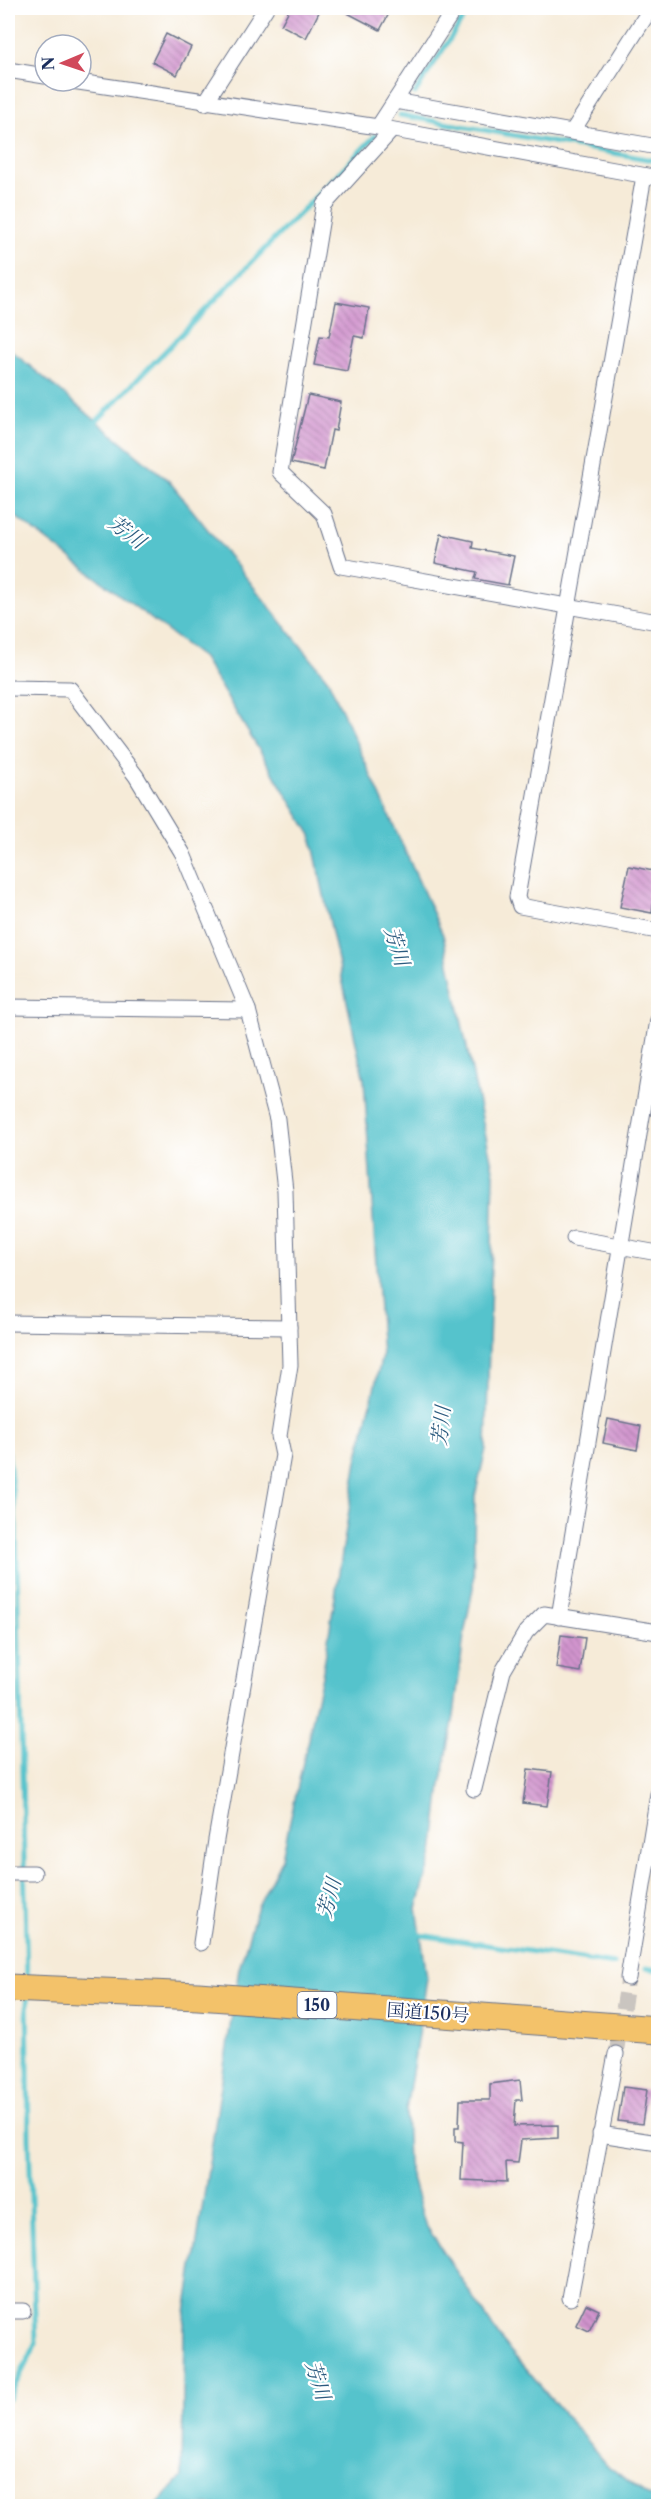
<svg xmlns="http://www.w3.org/2000/svg" width="666" height="2514" font-family="'Libre Caslon Text','Noto Serif JP',serif">
<style>
.water{fill:#55c3cc;stroke:#387995;stroke-width:1.5}
.lines{fill:none;stroke-linecap:round;stroke-linejoin:round}
.stream{stroke:#55c3cc;stroke-width:5}
.building{fill:url(#building-back-hatch)}
.street-tunnel{stroke:#cac5c0;stroke-width:15;stroke-dasharray:15 8;stroke-linecap:butt}
.street-casing{stroke:#687189;stroke-width:17}
.highway-casing{stroke:#687189;stroke-width:29}
.street{stroke:#fff;stroke-width:15}
.highway{stroke:#f3c26a;stroke-width:27}
.labels{text-anchor:middle;dominant-baseline:central;stroke-width:4.5;stroke-linejoin:round;paint-order:stroke}
.shield{fill:#fff;stroke:#5f6d8e;stroke-width:1.5}
.shield-label{font-size:16px;font-weight:bold;fill:#1b2f5e}
.street-label{font-size:18px;fill:#1b2f5e;stroke:#fff}
.water-label{font-size:20px;font-style:italic;fill:#2c5b7f;stroke:#fff}
</style>
<defs>
<pattern id="building-back-hatch" width="6" height="6" patternUnits="userSpaceOnUse" patternTransform="scale(1.5)"><rect width="6" height="6" fill="#d294ce"/><path d="M-1 5l2 2M0 0l6 6M5-1l2 2" fill="none" stroke="#aa79aa"/></pattern>
</defs>
<rect width="100%" height="100%" fill="#fff"/>
<filter id="ink" filterUnits="userSpaceOnUse"><feTurbulence type="fractalNoise" baseFrequency=".0167" numOctaves="2"/><feDisplacementMap in="SourceGraphic" scale="12" xChannelSelector="R" yChannelSelector="G"/><feConvolveMatrix kernelMatrix="1 2 1 2 8 2 1 2 1" color-interpolation-filters="sRGB"/></filter>
<filter id="wash" filterUnits="userSpaceOnUse"><feTurbulence type="fractalNoise" baseFrequency=".008" numOctaves="4" result="noise"/><feDisplacementMap in="SourceGraphic" scale="24" xChannelSelector="R" yChannelSelector="G"/><feGaussianBlur stdDeviation="1.35" result="paint"/><feColorMatrix in="noise" values="0 0 0 0 0 0 0 0 0 0 0 0 0 0 0 0 0 1.4 0 .05"/><feComposite in="paint" operator="in"/></filter>
<g filter="url(#wash)">
<rect width="100%" height="100%" fill="#f6ebd8"/>
<polygon class="water" points="8,348 169,481 328,680 443,935 494,1174 486,1449 475,1496 473,1588 464,1635 454,1716 441,1785 433,1853 417,1908 427,1978 406,2110 408,2164 425,2224 502,2341 608,2466 658,2503 658,2506 155,2506 182,2478 184,2326 239,1969 258,1906 282,1858 323,1671 357,1461 382,1356 364,1080 311,835 203,658 8,511"/>
<g class="lines">
<g class="stream">
<polyline points="415,93 470,8"/>
<polyline points="400,115 658,161"/>
<polyline points="92,426 375,136"/>
<polyline points="8,1452 16,1526 27,1981"/>
<polyline points="414,1934 614,1964"/>
<polyline points="646,1968 658,1970"/>
<polyline points="8,2399 36,2344 29,2139 27,1996"/>
</g>
</g>
<g id="blocks">
<g class="building">
<polygon points="290,8 321,8 306,38 281,25"/>
<polygon points="338,8 392,8 380,30"/>
<polygon points="166,34 191,47 177,75 152,62"/>
<polygon points="336,302 369,308 364,338 354,336 347,371 314,365 320,336 329,337"/>
<polygon points="308,395 341,402 336,431 332,430 324,470 291,463"/>
<polygon points="441,534 473,541 472,548 514,556 508,585 475,579 477,572 435,563"/>
<polygon points="629,866 658,872 652,913 620,907"/>
<polygon points="608,1419 641,1426 637,1450 603,1443"/>
<polygon points="561,1635 585,1638 580,1672 556,1668"/>
<polygon points="528,1769 552,1772 547,1806 523,1803"/>
<polygon points="520,2080 522,2100 516,2100 514,2126 558,2125 558,2138 521,2140 518,2163 506,2162 507,2182 461,2180 463,2142 455,2141 455,2127 459,2127 460,2100 490,2100 490,2084"/>
<polygon points="623,2087 647,2090 642,2124 618,2121"/>
<polygon points="586,2304 599,2310 589,2331 576,2325"/>
</g>
</g>
</g>
<g filter="url(#ink)">
<use href="#blocks" fill-opacity="0" stroke="#687189" stroke-width="1.5"/>
<g class="lines">
<polyline class="street-tunnel" points="616,2054 628,1978"/>
<defs>
<g id="street">
<polyline points="8,70 45,76"/>
<polyline points="72,81 378,127 658,178"/>
<polyline points="395,101 658,147"/>
<polyline points="205,103 266,8"/>
<polyline points="378,127 455,8"/>
<polyline points="391,131 324,205 280,472 324,514 341,566 658,622"/>
<polyline points="572,132 651,8"/>
<polyline points="644,176 517,897 520,906 658,931"/>
<polyline points="8,688 70,689 136,776 183,854 248,1010 277,1119 285,1191 290,1365 279,1436 283,1455 216,1840 201,1943"/>
<polyline points="8,1007 248,1010"/>
<polyline points="574,1238 658,1253"/>
<polyline points="8,1323 289,1327"/>
<polyline points="559,1617 658,1020"/>
<polyline points="474,1789 503,1671 526,1632 544,1614 658,1632"/>
<polyline points="8,1873 34,1873"/>
<polyline points="628,1978 658,1794"/>
<polyline points="600,2134 658,2143"/>
<polyline points="570,2298 616,2054"/>
<polyline points="8,2311 23,2311"/>
</g>
<polyline id="highway" points="8,1988 198,1996 658,2030"/>
</defs>
<use href="#street" class="street-casing"/>
<use href="#highway" class="highway-casing"/>
<use href="#street" class="street"/>
<use href="#highway" class="highway"/>
</g>
</g>
<g class="labels">
<rect class="shield" x="297.5" y="1992" width="39" height="26" rx="4.5"/>
<g class="shield-label">
<text x="317" y="2005">150</text>
</g>
<g class="street-label">
<text transform="translate(428 2013) rotate(4)">国道150号</text>
</g>
<g class="water-label">
<text transform="translate(127 532) rotate(37)">芳川</text>
<text transform="translate(397 946) rotate(72)">芳川</text>
<text transform="translate(441 1426) rotate(-84)">芳川</text>
<text transform="translate(329 1898) rotate(-75)">芳川</text>
<text transform="translate(318 2380) rotate(72)">芳川</text>
</g>
</g>
<rect width="666" height="2514" fill="none" stroke="#fff" stroke-width="30"/>
<g transform="translate(63 63) rotate(268)"><circle r="28" fill="#ffffff" stroke="#a4acbf" stroke-width="1.5"/>
<path d="M0-4.5L10 22L0 15L-10 22Z" fill="#d1495b"/>
<text y="-9" font-size="16" font-weight="bold" text-anchor="middle" fill="#1b2f5e">N</text>
</g>
</svg>
